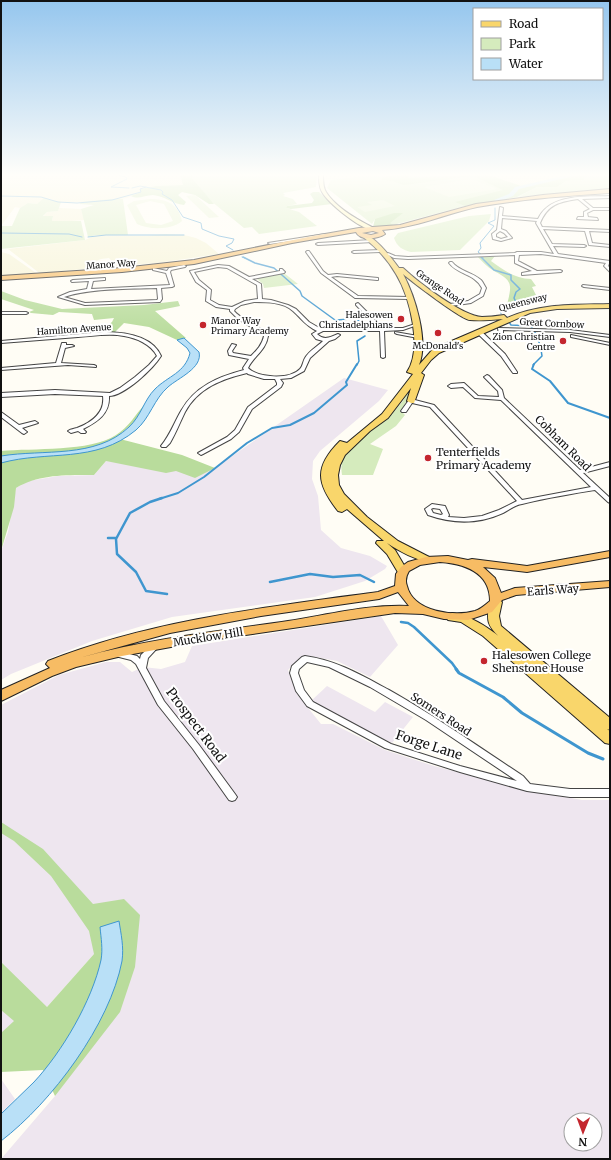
<svg xmlns="http://www.w3.org/2000/svg" width="611" height="1160" font-family="Merriweather,serif">
  <style>
    .industrial { fill: #eee6ef; fill-rule: evenodd }
    .farmland { fill: #f6f3d4 }
    .green { fill: #d5ebbd }
    .forest { fill: #b9dc9c }
    .pitch { fill: #e6f2cf; fill-rule: evenodd }
    .water { fill: #b9e0f7; stroke: #3f96cf }
    .lines { fill: none; stroke-linecap: round; stroke-linejoin: round }
    .stream-far4 { stroke: #3f96cf; stroke-width: 1 }
    .stream-far3 { stroke: #3f96cf; stroke-width: 1.5 }
    .stream-far2 { stroke: #3f96cf; stroke-width: 2 }
    .stream-far1 { stroke: #3f96cf; stroke-width: 2.5 }
    .stream { stroke: #3f96cf; stroke-width: 3 }
    .river { fill: #b9e0f7; fill-rule: evenodd }
    .minor-casing { stroke: #444; stroke-width: 2 }
    .secondary-casing { stroke: #333; stroke-width: 2 }
    .primary-casing { stroke: #222; stroke-width: 2 }
    .trunk-casing { stroke: #222; stroke-width: 2 }
    .minor { fill: #fff; fill-rule: evenodd }
    .secondary { fill: #fff6b0; fill-rule: evenodd }
    .primary { fill: #f9d66b; fill-rule: evenodd }
    .trunk { fill: #f7bc64; fill-rule: evenodd }
    .poi-dot { fill: #c4262e; stroke: #fff; stroke-width: 1.5 }
    .labels { text-anchor: middle; dominant-baseline: central; stroke-width: 4; stroke-linejoin: round; paint-order: stroke }
    .far-street-label { font-size: 9px; fill: #111; stroke: #fff }
    .far-poi-label { font-size: 9px; fill: #111; stroke: #fff; text-anchor: end }
    .street-label { font-size: 11px; fill: #111; stroke: #fff }
    .poi-label { font-size: 11px; fill: #111; stroke: #fff; text-anchor: start }
    .near-street-label { font-size: 13px; fill: #111; stroke: #fff }
  </style>
  <rect width="100%" height="100%" fill="#fffdf5"/>
  <!-- industrial -->
  <path class="industrial" d="M 344,378 L 388,390 L 379,401 L 320,451 L 313,461 L 312,479 L 318,496 L 321,530 L 341,548 L 370,556 L 387,566 L 385,569 L 365,581 L 315,597 L 172,617 L 92,641 L 11,674 L 1,680 L 1,551 L 8,532 L 16,488 L 28,481 L 58,476 L 94,475 L 106,461 L 215,468 Z
    M 381,616 L 398,645 L 370,677 L 337,661 L 310,656 L 300,658 L 288,670 L 297,694 L 321,724 L 333,724 L 385,750 L 434,766 L 522,789 L 582,800 L 610,800 L 610,1159 L 1,1159 L 55,1096 L 94,954 L 1,1059 L 1,705 L 59,675 L 106,662 L 120,662 L 132,672 L 143,667 L 161,669 L 185,662 L 192,646 ZM 571,1120 L 595,1120 L 595,1144 L 571,1144 Z
    M 327,686 L 375,712 L 385,702 L 413,717 L 392,743 L 337,717 L 311,701 Z
    M 1,1079 L 15,1099 L 1,1114 Z"/>
  <!-- farmland -->
  <path class="farmland" d="M 1,174 L 180,174 L 183,185 L 146,187 L 139,193 L 127,198 L 95,202 L 57,202 L 51,199 L 37,204 L 28,203 L 20,208 L 15,207 L 1,226 Z
    M 326,174 L 381,174 L 328,180 L 324,179 Z
    M 486,174 L 579,174 L 522,187 Z
    M 59,208 L 81,209 L 84,220 L 58,222 L 52,221 L 53,217 L 43,217 L 47,212 L 58,211 Z
    M 165,234 L 184,235 L 196,238 L 206,243 L 219,254 L 157,263 L 116,266 L 109,258 L 101,259 L 93,262 L 95,268 L 41,273 L 38,272 L 8,249 L 85,240 L 96,235 L 147,236 Z
    M 1,252 L 9,254 L 36,273 L 1,276 Z"/>
  <!-- green -->
  <path class="green" d="M 193,174 L 317,174 L 316,187 L 283,193 L 285,195 L 283,196 L 293,199 L 297,204 L 287,206 L 286,208 L 299,212 L 317,226 L 259,234 L 252,227 L 244,228 L 211,201 L 192,178 Z
    M 381,174 L 486,174 L 518,197 L 537,187 L 557,187 L 566,181 L 584,180 L 583,177 L 594,174 L 610,174 L 610,189 L 517,197 L 465,206 L 393,225 L 386,225 L 375,219 L 372,224 L 327,188 L 331,180 Z
    M 44,198 L 61,202 L 58,211 L 47,212 L 43,216 L 53,216 L 52,221 L 81,221 L 85,240 L 1,249 L 1,226 L 12,226 L 20,208 L 28,203 L 37,204 Z
    M 110,199 L 123,199 L 128,235 L 96,235 L 88,237 L 81,209 L 94,205 L 80,204 L 81,202 Z
    M 491,214 L 489,221 L 460,250 L 411,252 C 403,250 397,247 394,238 L 398,233 L 469,216 Z
    M 284,273 L 298,284 L 264,288 L 263,284 L 256,278 Z
    M 408,392 L 409,397 L 401,411 L 405,415 L 396,426 L 370,444 L 383,449 L 373,475 L 342,475 C 341,469 341,463 343,457 C 345,449 354,444 360,439 C 376,425 399,412 408,392 Z"/>
  <!-- forest -->
  <path class="forest" d="M 180,174 L 193,174 L 192,178 L 214,204 L 209,204 L 195,195 L 182,192 L 178,195 L 186,202 L 184,205 C 173,204 164,196 153,195 C 145,195 138,200 131,196 L 141,192 L 140,189 L 156,186 L 183,185 Z
    M 396,174 L 412,174 L 408,175 L 408,178 L 486,174 L 521,186 L 551,181 L 566,175 L 594,174 L 584,177 L 584,180 L 566,181 L 557,187 L 537,187 L 517,197 L 465,206 L 455,202 L 503,190 L 473,176 L 404,185 L 392,181 L 382,180 L 382,178 Z
    M 313,192 L 319,192 L 332,204 L 291,209 L 286,208 L 287,206 L 312,203 L 314,200 L 310,194 Z
    M 394,213 L 403,213 L 390,223 L 393,225 L 373,227 L 375,219 Z
    M 477,256 L 495,256 L 491,261 C 504,270 515,279 531,279 L 536,286 L 532,287 L 538,299 L 507,305 C 512,284 513,281 494,271 C 487,267 482,261 477,256 Z
    M 1,291 L 25,300 L 62,309 L 144,305 L 178,301 L 180,306 L 155,311 L 186,338 L 177,340 L 149,327 L 124,323 L 115,332 L 99,332 L 112,322 L 114,318 L 94,320 L 92,314 L 59,312 L 53,315 L 31,313 L 29,312 L 34,310 L 1,299 Z
    M 145,404 L 135,421 L 116,438 L 182,455 L 215,468 L 195,478 L 176,471 L 166,473 L 106,461 L 94,475 C 67,475 39,474 16,488 L 14,507 L 1,551 L 1,451 C 33,448 90,452 116,435 C 129,427 135,415 145,404 Z
    M 1,822 L 43,849 L 93,904 L 124,899 L 140,915 L 135,967 L 120,1012 L 55,1096 L 43,1070 L 1,1072 L 1,1033 L 14,1021 L 1,1010 L 1,962 L 47,1007 L 94,954 L 89,931 L 51,876 L 14,841 L 1,833 Z"/>
  <!-- pitch -->
  <path class="pitch" d="M 471,179 L 497,189 L 449,197 L 424,187 Z
    M 195,195 L 219,217 L 209,218 L 186,196 Z
    M 150,199 C 166,199 178,203 182,221 C 172,230 149,230 137,224 L 127,205 L 134,201 ZM 150,201 L 164,204 L 173,221 L 161,225 L 146,223 L 136,205 Z
    M 383,200 L 395,206 L 365,212 L 357,207 L 372,205 L 367,202 Z"/>
  <!-- water -->
  <path class="water" d="M 184,338 L 199,352 C 203,368 178,378 168,387 C 154,399 150,418 136,430 C 95,464 48,450 1,463 L 1,456 C 44,449 95,459 129,427 C 141,416 144,400 155,389 C 168,376 185,373 190,353 L 187,348 L 177,340 Z
    M 119,921 C 121,934 124,947 122,961 C 110,1024 52,1102 1,1141 L 1,1114 C 12,1103 23,1093 34,1082 C 62,1052 92,1001 101,960 C 103,949 101,938 100,927 Z"/>
  <g class="lines">
    <!-- stream-far4 -->
    <path class="stream-far4" d="M 115,174 L 126,177 L 127,179 L 111,187 L 129,188
      M 132,188 L 140,186 L 161,190 L 163,192 L 162,194 L 172,200 L 183,217 L 201,223 L 202,229 L 219,236 L 234,239 L 232,243 L 226,246 L 233,250
      M 1,196 L 41,197 L 58,202 L 77,203 L 112,200 L 141,192 L 140,189 L 146,187
      M 1,233 L 69,234 L 82,237
      M 88,237 L 106,235 L 184,235
      M 242,257 L 245,258
      M 483,258 L 482,255 L 478,252 L 481,248 L 480,243 L 494,226 L 488,223 L 495,220 L 495,208"/>
    <!-- stream-far3 -->
    <path class="stream-far3" d="M 243,257 L 255,263 L 274,268 L 300,291 L 302,296 L 335,320 L 352,319 L 364,322 L 363,327
      M 481,257 L 494,270 L 511,275 L 511,280 L 520,289 L 516,292 L 514,298 L 516,302 L 501,311 L 501,313
      M 509,322 L 511,325 L 531,326 C 537,335 541,345 542,356 L 533,365
      M 357,365 L 359,361 L 357,341 L 365,336"/>
    <!-- stream-far2 -->
    <path class="stream-far2" d="M 534,364 L 532,369 L 550,381 L 568,403 L 610,418
      M 159,499 L 178,493 L 204,477 L 247,443 L 272,428 L 290,425 L 314,413 L 347,385 L 346,382 L 357,364"/>
    <!-- stream-far1 -->
    <path class="stream-far1" d="M 162,498 L 150,502 L 130,513 L 116,539 L 117,554 L 136,572 L 146,591 L 167,594
      M 108,538 L 116,538
      M 270,582 L 310,574 L 333,577 L 360,575 L 374,582
      M 401,622 L 408,623 L 414,627 L 452,663 L 457,670"/>
    <!-- stream -->
    <path class="stream" d="M 456,669 L 459,673 L 503,697 L 522,713 L 588,753 L 603,759"/>
    <!-- river -->
    <path class="river" d="M 571,174 L 582,174 L 519,189 L 513,196 L 497,202 L 494,200 L 509,194 L 515,187 Z"/>
    <!-- minor casing -->
    <g class="minor-casing">
      <path id="minor" d="M 610,196 L 610,198 L 582,199 L 593,208 L 610,208 L 610,210 L 593,210 L 587,213 L 588,217 L 597,218 L 598,220 L 577,219 L 578,217 L 584,217 L 584,212 L 590,209 L 578,199 C 559,202 548,204 540,223 L 542,227 L 610,230 L 610,232 L 589,231 L 592,243 L 610,245 L 610,247 L 589,245 L 585,231 L 543,229 L 552,244 L 584,245 L 586,246 L 584,247 L 553,246 L 558,254 L 610,261 L 608,266 L 610,268 L 610,272 L 604,266 L 606,263 L 541,254 L 519,255 L 518,261 L 537,271 L 560,270 L 562,271 L 561,272 L 522,275 L 522,273 L 532,271 L 515,263 L 515,255 L 408,259 L 394,258 L 386,254 L 388,253 L 395,256 L 408,257 L 515,253 L 517,252 L 541,252 L 554,254 L 536,223 L 537,221 L 502,218 L 501,229 L 506,231 L 512,238 L 501,241 L 493,239 L 492,234 L 497,230 L 500,207 L 503,208 L 502,216 L 538,219 C 550,193 586,197 610,196 ZM 500,231 L 504,233 L 508,237 L 501,239 L 496,237 L 496,234 Z
        M 325,234 L 327,235 L 326,236 L 270,244 L 268,243 Z
        M 372,240 L 373,240 L 373,242 L 318,245 L 316,244 L 318,243 Z
        M 381,250 L 381,252 L 380,252 L 354,253 L 352,252 L 354,251 Z
        M 307,251 L 309,251 L 323,271 L 328,275 L 337,274 L 378,278 L 378,280 L 377,280 L 337,276 L 331,277 L 358,296 L 409,297 L 411,298 L 409,299 L 355,298 L 321,273 L 306,252 Z
        M 450,262 L 452,262 C 459,271 472,272 481,280 C 483,282 484,285 486,288 L 483,296 L 471,303 L 450,306 L 450,304 L 468,301 L 480,294 L 482,288 C 474,273 458,275 449,263 Z
        M 184,265 L 186,266 L 185,267 L 171,270 L 170,272 L 174,286 L 172,287 L 161,288 L 162,299 L 160,302 L 85,305 L 58,297 L 70,292 L 87,289 L 89,281 L 72,282 L 71,281 L 73,280 L 105,278 L 105,280 L 104,280 L 93,281 L 91,289 L 170,285 L 166,273 L 153,270 L 153,268 L 167,271 L 169,268 ZM 157,288 L 158,299 L 157,300 L 85,303 L 64,297 C 90,288 129,289 157,288 Z
        M 218,265 L 229,266 L 249,277 L 280,271 L 280,269 L 282,269 L 285,272 L 284,273 L 252,279 L 261,284 L 262,299 L 271,300 L 288,305 L 296,309 L 309,322 L 321,329 L 378,328 L 356,305 L 356,304 L 358,303 L 383,328 L 403,328 L 415,324 L 417,325 L 403,330 L 384,331 L 385,357 L 383,358 L 381,357 L 380,331 L 323,331 L 317,334 C 324,341 331,337 338,334 L 340,335 L 335,339 L 329,341 L 310,358 L 304,371 L 291,378 L 280,379 L 283,383 L 281,387 L 252,409 L 239,432 L 231,439 L 203,454 L 201,455 L 198,453 L 227,437 L 235,430 L 248,407 L 277,385 L 277,383 L 275,379 L 264,379 L 248,374 L 247,373 C 222,379 198,388 185,412 C 180,422 176,433 170,443 L 166,447 L 162,447 L 161,446 C 170,435 174,423 181,411 C 195,386 218,377 244,370 L 243,368 L 249,359 L 229,355 L 228,351 L 232,344 L 236,345 L 232,351 L 233,353 L 251,356 C 257,350 262,345 264,336 L 261,333 L 238,319 L 230,311 L 230,309 L 216,307 L 206,301 L 207,290 L 196,282 L 190,271 ZM 218,267 L 227,268 L 257,285 L 258,299 L 245,301 L 232,307 L 219,305 L 210,300 L 211,290 L 199,280 L 194,272 ZM 254,302 C 267,302 283,302 293,311 C 303,320 305,325 317,331 L 312,334 L 316,339 L 323,341 C 318,346 309,351 305,358 C 303,361 303,366 300,369 C 290,380 258,378 248,368 C 254,356 266,350 268,336 C 259,324 244,322 234,311 L 235,309 L 241,305 Z
        M 583,285 L 610,288 L 610,290 L 584,287 L 582,286 Z
        M 1,312 L 26,312 L 28,313 L 26,314 L 1,314 Z
        M 498,328 L 570,330 L 610,335 L 610,337 L 570,332 L 503,330 L 503,335 L 501,336 L 499,335 Z
        M 477,331 L 481,331 L 505,354 L 517,372 L 517,373 L 513,373 L 501,356 L 477,333 Z
        M 103,332 C 123,332 152,335 161,356 C 153,369 124,396 109,396 C 110,414 97,422 83,429 L 86,432 L 85,433 L 81,433 L 78,431 L 71,433 L 68,431 C 71,429 74,429 77,428 C 92,422 105,413 103,396 L 55,394 L 1,397 L 1,393 L 55,390 L 110,393 L 120,388 L 135,377 L 149,365 L 157,356 C 151,344 136,338 124,336 C 109,333 93,336 78,337 C 52,339 27,341 1,343 L 1,341 Z
        M 395,332 L 418,336 L 420,337 L 418,338 L 397,334 L 395,333 Z
        M 571,335 L 610,343 L 610,345 L 571,337 Z
        M 62,343 L 66,343 L 66,345 L 72,345 L 74,346 L 65,348 L 61,363 L 94,365 L 96,366 L 96,367 L 68,365 L 1,370 L 1,368 L 56,363 Z
        M 487,375 L 489,376 L 502,390 L 504,398 L 580,470 L 610,462 L 610,466 L 583,473 L 610,498 L 610,503 L 608,502 L 595,490 C 571,494 546,498 522,504 C 515,505 509,510 503,513 C 479,524 453,524 428,515 L 425,509 L 432,504 L 445,506 L 449,515 L 448,517 L 464,518 L 482,516 L 499,510 L 517,501 L 430,407 L 412,403 L 406,412 L 402,412 L 401,411 L 409,400 L 411,399 L 434,405 L 522,500 L 591,487 L 501,400 L 475,398 L 463,387 L 451,388 L 448,386 L 451,384 L 464,383 L 478,396 L 499,397 L 498,391 L 484,377 ZM 433,508 L 440,509 L 443,514 L 441,515 L 433,513 L 431,509 Z
        M 1,412 L 19,425 L 35,421 L 38,423 L 22,428 L 27,432 L 24,434 L 22,433 L 1,417 Z
        M 156,642 L 159,643 L 160,645 L 148,658 L 146,668 L 164,701 L 199,745 L 235,794 L 237,797 L 235,800 L 232,801 L 229,800 L 193,749 L 158,705 L 136,664 L 131,660 L 115,656 L 114,654 L 115,652 L 118,651 L 137,656 L 140,659 L 141,655 L 153,643 Z
        M 305,656 C 336,660 363,676 389,690 C 435,716 479,747 523,776 L 530,784 L 570,789 L 610,789 L 610,797 L 570,797 L 527,791 L 460,772 L 385,748 L 307,706 L 296,691 L 290,673 L 292,666 L 302,657 ZM 307,662 L 329,667 L 370,687 L 426,720 L 517,781 L 460,766 L 391,744 L 313,702 L 304,690 L 298,673 L 299,669 Z"/>
    </g>
    <!-- secondary casing -->
    <g class="secondary-casing">
      <path id="secondary" d="M 319,174 L 323,174 C 323,180 323,187 326,192 C 336,208 358,220 374,228 L 374,230 C 362,231 328,203 322,192 C 319,187 319,180 319,174 Z"/>
    </g>
    <!-- primary casing -->
    <g class="primary-casing">
      <path id="primary" d="M 363,235 C 374,234 392,259 399,268 L 403,268 C 418,282 462,316 482,317 C 489,317 497,316 504,315 L 507,318 C 542,303 573,305 610,304 L 610,308 L 557,309 L 530,313 L 439,353 L 431,360 L 421,373 L 424,375 L 414,403 L 411,403 L 407,401 L 411,388 L 388,418 L 370,431 L 345,455 L 340,465 L 338,475 L 339,485 L 344,494 L 367,517 L 398,541 L 435,560 L 430,563 C 415,559 400,552 387,543 L 395,550 L 408,572 L 403,575 L 399,574 L 387,554 L 376,543 L 377,541 L 384,541 L 347,509 L 342,512 L 338,511 C 316,483 314,467 340,441 L 347,443 L 382,414 L 413,374 L 407,372 C 423,349 410,297 396,274 C 388,260 376,247 363,237 ZM 403,274 C 411,281 462,320 470,320 C 480,321 492,320 503,319 L 433,349 L 419,365 C 429,341 415,296 403,274 Z
        M 496,598 L 502,602 L 499,616 L 501,626 L 610,718 L 610,730 L 607,729 L 610,731 L 610,744 L 605,743 L 483,636 L 461,622 L 448,620 L 446,617 L 452,613 C 471,616 486,626 501,638 C 487,626 486,620 490,602 Z"/>
    </g>
    <!-- trunk casing -->
    <g class="trunk-casing">
      <path id="trunk" d="M 610,189 L 610,193 C 566,196 521,199 477,207 C 445,214 415,228 382,230 L 385,234 C 378,239 360,241 356,232 L 292,243 L 194,264 L 122,272 L 1,280 L 1,276 L 122,268 L 194,260 L 308,237 L 359,228 L 400,225 L 476,204 L 543,195 ZM 373,231 L 379,233 L 371,235 L 362,233 Z
        M 610,551 L 610,557 L 527,572 L 483,567 L 495,578 L 501,593 L 515,588 L 610,581 L 610,587 L 516,595 L 502,600 L 492,612 L 468,620 L 444,619 L 423,614 L 395,613 L 198,642 L 122,656 L 76,667 L 52,676 L 1,701 L 1,690 L 50,668 L 46,664 L 48,661 C 152,620 267,607 378,592 L 395,586 L 396,574 L 401,567 L 408,562 L 426,557 L 448,556 L 468,560 L 472,559 L 527,566 ZM 440,562 C 465,564 490,572 490,601 C 485,605 481,609 475,611 C 454,617 413,612 407,586 C 405,581 406,576 409,571 L 420,565 ZM 398,592 L 409,606 C 369,604 327,615 288,621 C 218,631 147,639 79,658 L 170,633 L 261,616 L 379,599 Z"/>
    </g>
    <!-- minor -->
    <use href="#minor" class="minor"/>
    <!-- secondary -->
    <use href="#secondary" class="secondary"/>
    <!-- primary -->
    <use href="#primary" class="primary"/>
    <!-- trunk -->
    <use href="#trunk" class="trunk"/>
  </g>
  <!-- sky -->
  <linearGradient id="sky" x2="0" y2="1"><stop stop-color="#95c6ee"/><stop offset="0.52" stop-color="#fffefa"/><stop offset="1" stop-color="#fffefa" stop-opacity="0"/></linearGradient>
  <rect width="611" height="336" fill="url(#sky)"/>
  <!-- markers -->
  <g class="poi-dot">
    <circle cx="401" cy="319" r="4"/>
    <circle cx="203" cy="325" r="4"/>
    <circle cx="438" cy="333" r="4"/>
    <circle cx="563" cy="341" r="4"/>
    <circle cx="428" cy="458" r="4"/>
    <circle cx="484" cy="661" r="4"/>
  </g>
  <g class="labels">
    <!-- far-street labels -->
    <g class="far-street-label">
      <text transform="translate(111 264) rotate(-4)">Manor Way</text>
      <text transform="translate(440 287) rotate(34)">Grange Road</text>
      <text transform="translate(523 302) rotate(-14)">Queensway</text>
      <text transform="translate(552 323) rotate(3)">Great Cornbow</text>
      <text transform="translate(74 329) rotate(-4)">Hamilton Avenue</text>
    </g>
    <!-- far-poi labels -->
    <g class="far-poi-label">
      <text x="393" y="314">Halesowen<tspan x="393" dy="10">Christadelphians</tspan></text>
      <text x="211" y="320" text-anchor="start">Manor Way<tspan x="211" dy="10">Primary Academy</tspan></text>
      <text x="555" y="336">Zion Christian<tspan x="555" dy="10">Centre</tspan></text>
      <text x="438" y="345" text-anchor="middle">McDonald's</text>
    </g>
    <!-- street labels -->
    <g class="street-label">
      <text transform="translate(563 443) rotate(45)">Cobham Road</text>
      <text transform="translate(553 590) rotate(-4)">Earls Way</text>
      <text transform="translate(208 637) rotate(-9)">Mucklow Hill</text>
      <text transform="translate(441 714) rotate(33)">Somers Road</text>
    </g>
    <!-- poi labels -->
    <g class="poi-label">
      <text x="436" y="452">Tenterfields<tspan x="436" dy="13">Primary Academy</tspan></text>
      <text x="492" y="655">Halesowen College<tspan x="492" dy="13">Shenstone House</tspan></text>
    </g>
    <!-- near-street labels -->
    <g class="near-street-label">
      <text transform="translate(196 725) rotate(53)">Prospect Road</text>
      <text transform="translate(429 745) rotate(18)">Forge Lane</text>
    </g>
  </g>
  <!-- border -->
  <rect width="611" height="1160" fill="none" stroke="#111111" stroke-width="4"/>
  <!-- legend -->
  <rect x="473" y="8" width="130" height="72" fill="#ffffff" stroke="#a0a0a0"/>
  <rect x="481" y="21" width="20" height="6" fill="#f9d66b" stroke="#a0a0a0"/>
  <text x="509" y="28" font-size="12" fill="#111111">Road</text>
  <rect x="481" y="38" width="20" height="12" fill="#d5ebbd" stroke="#a0a0a0"/>
  <text x="509" y="48" font-size="12" fill="#111111">Park</text>
  <rect x="481" y="58" width="20" height="12" fill="#b9e0f7" stroke="#a0a0a0"/>
  <text x="509" y="68" font-size="12" fill="#111111">Water</text>
  <!-- north arrow -->
  <g transform="translate(583 1132) rotate(181)"><circle r="19" fill="#ffffff" stroke="#a0a0a0"/>
  <path d="M0-3L7 15L0 10L-7 15Z" fill="#c4262e"/>
  <text y="-6" font-size="11" font-weight="bold" text-anchor="middle" fill="#111111">N</text>
  </g>
</svg>
